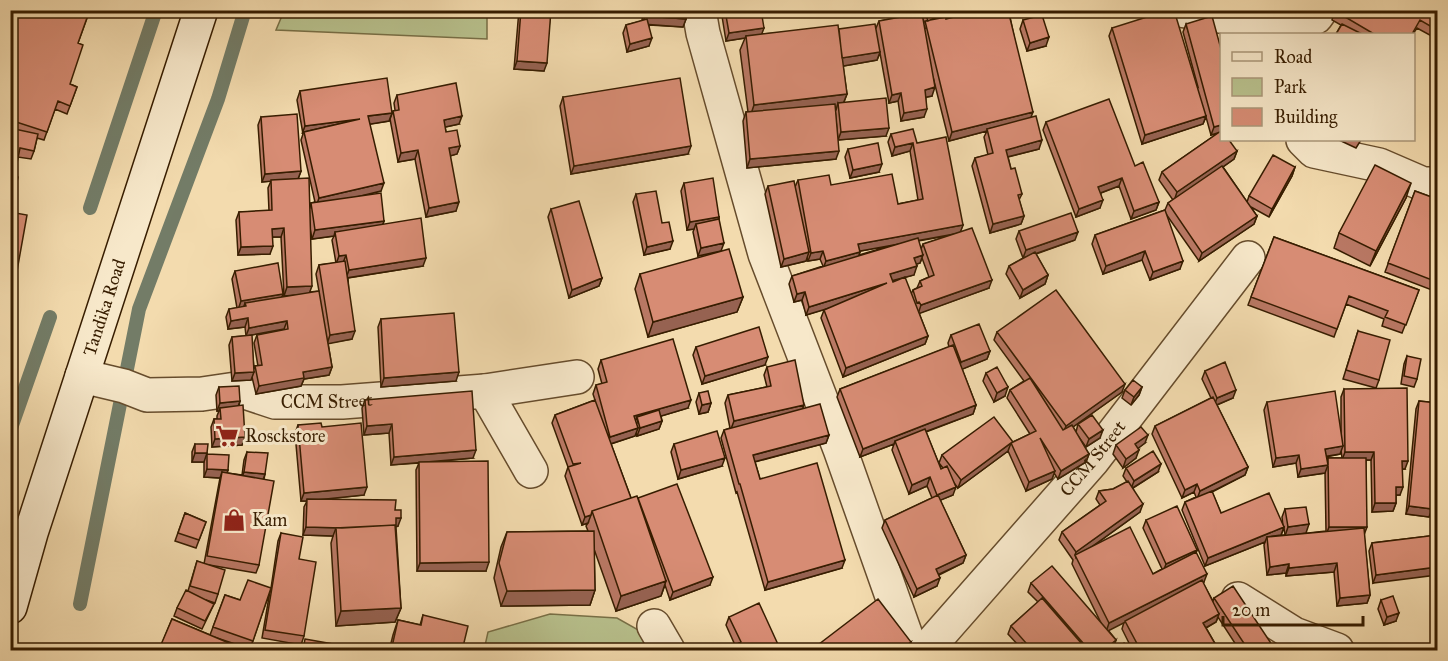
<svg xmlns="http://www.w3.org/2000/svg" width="1448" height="661" font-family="'IM FELL Great Primer',serif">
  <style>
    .green { fill: #b8c18d; stroke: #786f46; stroke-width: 1.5 }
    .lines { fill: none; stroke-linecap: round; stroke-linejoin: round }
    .stream { stroke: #737c67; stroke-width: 14 }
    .street-casing { stroke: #664c2c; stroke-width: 36 }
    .secondary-casing { stroke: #371d00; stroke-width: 36 }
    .street { stroke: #f7e8ca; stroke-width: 33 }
    .secondary { stroke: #f7e8ca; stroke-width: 33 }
    .wall { fill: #b97864; stroke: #371d00; stroke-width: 1.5; fill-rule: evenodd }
    .shaded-wall { fill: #966251; stroke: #371d00; stroke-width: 1.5 }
    .building { fill: #d78c74; stroke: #371d00; stroke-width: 1.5 }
    .labels { text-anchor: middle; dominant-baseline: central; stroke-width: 6; stroke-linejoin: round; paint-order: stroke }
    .street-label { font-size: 18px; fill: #371d00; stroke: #f7e8ca }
    .poi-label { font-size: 18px; fill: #371d00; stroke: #f7e8ca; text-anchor: start }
  </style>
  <rect width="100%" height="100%" fill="#f3dbae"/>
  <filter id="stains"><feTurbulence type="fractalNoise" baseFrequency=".00333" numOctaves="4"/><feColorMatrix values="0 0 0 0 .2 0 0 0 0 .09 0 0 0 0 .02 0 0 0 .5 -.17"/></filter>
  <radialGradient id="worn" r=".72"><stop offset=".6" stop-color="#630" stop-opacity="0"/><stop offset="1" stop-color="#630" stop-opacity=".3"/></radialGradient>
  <!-- green -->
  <path class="green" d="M 487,11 L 487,39 L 276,30 L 284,11 Z
    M 550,614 L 617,618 L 649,636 L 657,650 L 484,650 L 488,632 Z"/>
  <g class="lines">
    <!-- stream -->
    <path class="stream" d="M 90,208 L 156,10
      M 10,431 L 50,317
      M 80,604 L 139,309 L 218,99 L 245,10"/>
    <!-- street casing -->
    <g class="street-casing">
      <g id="street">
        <path d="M 699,10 L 703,33 L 765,254 L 840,449 L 911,650"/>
        <path d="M 1179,10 L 1293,27 L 1296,34"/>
        <path d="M 1293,27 L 1316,17 L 1321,10"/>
        <path d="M 1303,140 L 1314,151 L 1379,165 L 1423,184 L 1438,184"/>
        <path id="s1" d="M 82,376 L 124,386 L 147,395 L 202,394 L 236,389 L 275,402 L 342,402 L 485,391 L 531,471"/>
        <path d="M 485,391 L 577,377"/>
        <path d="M 1238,599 L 1294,634 L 1337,650"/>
        <path d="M 654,626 L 668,650"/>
        <path id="s2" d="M 926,650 L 1093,460 L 1248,258"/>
      </g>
    </g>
    <!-- secondary casing -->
    <g class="secondary-casing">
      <g id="secondary">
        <path id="s3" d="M 10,607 L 31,533 L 201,10"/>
      </g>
    </g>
    <!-- street -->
    <use href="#street" class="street"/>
    <!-- secondary -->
    <use href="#secondary" class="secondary"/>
  </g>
  <!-- wall -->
  <path class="wall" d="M 10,10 L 90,10 L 78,43 L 70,84 L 77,87 L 67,114 L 55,109 L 44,140 L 37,138 L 34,151 L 31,159 L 18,157 L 14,171 L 10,170 Z
    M 519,10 L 551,10 L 544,71 L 514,69 Z
    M 643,10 L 686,10 L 686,19 L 683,27 L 649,25 L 649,46 L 627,52 L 623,33 L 626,25 L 642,21 Z
    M 721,10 L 761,10 L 762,34 L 839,29 L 876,28 L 879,21 L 919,14 L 917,10 L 963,10 L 955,14 L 954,17 L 981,10 L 1025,10 L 1010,17 L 1031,118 L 1039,149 L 1008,157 L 1011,169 L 1022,194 L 1019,200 L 1024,216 L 1021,224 L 990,233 L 972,166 L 975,158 L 988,155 L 984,137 L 987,131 L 949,141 L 933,77 L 932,96 L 926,97 L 924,117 L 901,121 L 898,101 L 889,103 L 880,53 L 877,60 L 843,66 L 847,94 L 844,102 L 886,136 L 838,140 L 835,110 L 836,159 L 747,168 L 743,121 L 746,112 L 748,112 L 740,50 L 745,38 L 726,41 Z
    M 1335,10 L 1437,10 L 1437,39 L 1417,28 L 1413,34 L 1336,34 L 1341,25 L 1332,20 Z
    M 1023,20 L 1046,46 L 1027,51 L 1020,29 Z
    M 1186,24 L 1221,140 L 1237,151 L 1234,159 L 1223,167 L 1247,202 L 1249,196 L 1295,167 L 1292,176 L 1269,217 L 1251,207 L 1257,216 L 1254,224 L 1199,261 L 1166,214 L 1180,269 L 1150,280 L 1142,260 L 1103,274 L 1092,244 L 1095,235 L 1165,210 L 1168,203 L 1173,200 L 1159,180 L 1162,172 L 1218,133 L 1211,135 L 1206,117 L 1203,124 L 1142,144 L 1109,36 L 1112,28 L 1198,87 L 1183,32 Z
    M 300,91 L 392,113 L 389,121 L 369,124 L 381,191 L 360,196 L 384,221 L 383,224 L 423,266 L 348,278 L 352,339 L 328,343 L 332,367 L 329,375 L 304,379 L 301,386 L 256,394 L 252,377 L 251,380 L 232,381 L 229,345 L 232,337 L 246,336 L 245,327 L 228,329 L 226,317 L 229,309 L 237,308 L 232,279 L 235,271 L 282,297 L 292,295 L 284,296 L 281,237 L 272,237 L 270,254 L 238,255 L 236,220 L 239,212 L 269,211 L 268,188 L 271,181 L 262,182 L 258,125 L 261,117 L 301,171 L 298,179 L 310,207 L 311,203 L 315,202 L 301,140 L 303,134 L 297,100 ZM 310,228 L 312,239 L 334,236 L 332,240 L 336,263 L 319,265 L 316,274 L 319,291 L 310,292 ZM 284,329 L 257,335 L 254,343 L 258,366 L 255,366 L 254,369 L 251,335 Z
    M 397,95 L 459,124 L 445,127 L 446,132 L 460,146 L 457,154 L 450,156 L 456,211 L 426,217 L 415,159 L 398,162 L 390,119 L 393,111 L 395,110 L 394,103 Z
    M 1437,95 L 1437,119 L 1431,117 Z
    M 563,97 L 688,154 L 571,174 L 560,106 Z
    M 1046,122 L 1135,166 L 1159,202 L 1156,210 L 1131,219 L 1119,186 L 1101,193 L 1100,208 L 1076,217 L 1043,130 Z
    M 891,134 L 917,143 L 963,225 L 960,232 L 989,288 L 919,313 L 928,336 L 925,344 L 843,377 L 821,318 L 824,310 L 828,308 L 806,315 L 802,300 L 794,302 L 789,284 L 792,276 L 823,266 L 820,259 L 808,261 L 807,258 L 806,261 L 781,267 L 765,194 L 768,186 L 795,187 L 798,180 L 831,185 L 898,204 L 918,200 L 910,151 L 892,156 L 888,142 ZM 952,235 L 923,244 L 921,249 L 918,241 ZM 893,245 L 859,255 L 860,251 ZM 922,258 L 929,277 L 920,281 L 917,288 L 913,290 L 911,294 L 893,282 L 892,281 L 914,275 L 916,264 L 920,263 Z
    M 1339,140 L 1361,140 L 1356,148 Z
    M 848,149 L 879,172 L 850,178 L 845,157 Z
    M 684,183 L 719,217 L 721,251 L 698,256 L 693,232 L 694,229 L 687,230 L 681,191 Z
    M 1415,191 L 1437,199 L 1437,292 L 1385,272 Z
    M 636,194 L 662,223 L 670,249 L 644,255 L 633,202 Z
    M 1406,198 L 1370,266 L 1334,248 L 1339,233 Z
    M 551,209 L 602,278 L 599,286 L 569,298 L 548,217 Z
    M 10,212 L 17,271 L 14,279 L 10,278 Z
    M 1019,231 L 1075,240 L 1036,254 L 1048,275 L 1045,284 L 1020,298 L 1006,274 L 1009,266 L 1023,258 L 1016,239 Z
    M 1274,237 L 1419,290 L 1402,333 L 1382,326 L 1384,319 L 1346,304 L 1334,337 L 1248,305 Z
    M 640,274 L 743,297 L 737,312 L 648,337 L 635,289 Z
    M 381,319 L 456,381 L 381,387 L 378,327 Z
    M 1358,331 L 1379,380 L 1376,388 L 1343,379 Z
    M 997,332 L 1122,392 L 1073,427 L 1076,432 L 1078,424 L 1100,438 L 1086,447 L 1078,436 L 1089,454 L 1086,462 L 1058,479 L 1054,473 L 1052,479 L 1026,491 L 1008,451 L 958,488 L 954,483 L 953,495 L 940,500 L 966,555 L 963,563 L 939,575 L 937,586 L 914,597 L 882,528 L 885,520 L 932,498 L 927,486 L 909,494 L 892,450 L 894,444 L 860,457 L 837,397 L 840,389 L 949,347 L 948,343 L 951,335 L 990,351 L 987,359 L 962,369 L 976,405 L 973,414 L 926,432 L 941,469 L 943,468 L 939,463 L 942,455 L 1013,442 L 1030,434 L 1007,398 L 1010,390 L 1024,381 L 994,340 Z
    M 696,347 L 765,365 L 702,384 L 693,355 Z
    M 1407,356 L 1417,379 L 1414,387 L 1401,384 L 1404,364 Z
    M 601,360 L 688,408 L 661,416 L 662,421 L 659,429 L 637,436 L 636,433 L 635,436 L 611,444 L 631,498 L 638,499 L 710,585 L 670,600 L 665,585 L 661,596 L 616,611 L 594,549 L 595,590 L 590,605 L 501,606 L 494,578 L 501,547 L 507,532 L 588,531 L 586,526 L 588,523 L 582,525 L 565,476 L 568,467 L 552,423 L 555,415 L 595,400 L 593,394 L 596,385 L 602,384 L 598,369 Z
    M 767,367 L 803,408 L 829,435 L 826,443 L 755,462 L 760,479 L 842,568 L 765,590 L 737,492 L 736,493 L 721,438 L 724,430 L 730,428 L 725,403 L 728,395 L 767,387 L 764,375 Z
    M 1205,371 L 1233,398 L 1217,405 L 1248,467 L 1245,475 L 1212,492 L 1221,513 L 1283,526 L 1282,517 L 1285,509 L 1306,533 L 1291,535 L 1326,531 L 1325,472 L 1325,473 L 1298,477 L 1296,463 L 1273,467 L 1264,410 L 1267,402 L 1341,436 L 1341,397 L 1344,389 L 1405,469 L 1402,469 L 1400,495 L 1396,495 L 1396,503 L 1393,511 L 1372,512 L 1371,460 L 1366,460 L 1364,535 L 1370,595 L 1367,603 L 1337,606 L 1334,572 L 1286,576 L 1286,573 L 1267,575 L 1264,545 L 1265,542 L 1205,566 L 1182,510 L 1185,502 L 1196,497 L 1194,492 L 1182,498 L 1152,434 L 1155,426 L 1211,398 L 1202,379 ZM 1341,450 L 1342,458 L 1328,458 L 1327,461 L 1326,457 L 1340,454 ZM 1284,528 L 1285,535 L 1281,535 Z
    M 986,373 L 1005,396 L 994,402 L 983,381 Z
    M 219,387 L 240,401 L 239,406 L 242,445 L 212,447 L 211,427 L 214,419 L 217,419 L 217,416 L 219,411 L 217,411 L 216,395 Z
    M 1142,387 L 1139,395 L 1131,405 L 1122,398 L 1125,390 Z
    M 699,393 L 711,403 L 708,412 L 699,414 L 696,402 Z
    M 365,400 L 473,458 L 433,462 L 486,571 L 417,571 L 416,470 L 419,463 L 391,465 L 389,433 L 364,435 L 362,408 Z
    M 1419,401 L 1437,403 L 1437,508 L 1432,508 L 1429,517 L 1406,514 L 1416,409 Z
    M 298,425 L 322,427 L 364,495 L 326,499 L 395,510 L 398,526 L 396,527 L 401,608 L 395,622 L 336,626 L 331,543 L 333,536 L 303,535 L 304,507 L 307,501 L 301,501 L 295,433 Z
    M 1145,443 L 1138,448 L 1136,458 L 1123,468 L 1113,454 L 1116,445 Z
    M 195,444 L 207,454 L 228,470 L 227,473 L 242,475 L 244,460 L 247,452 L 265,474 L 264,479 L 259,565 L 256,573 L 209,565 L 218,594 L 215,603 L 206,600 L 214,604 L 202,629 L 174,616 L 177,608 L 188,591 L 197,561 L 204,564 L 220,478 L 204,477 L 204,462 L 192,462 L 192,452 Z
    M 674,444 L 722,466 L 678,479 L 671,452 Z
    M 1126,468 L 1158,472 L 1133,488 L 1140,512 L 1092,547 L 1153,574 L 1162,569 L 1143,528 L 1146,520 L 1197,550 L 1196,553 L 1204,582 L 1203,583 L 1213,601 L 1214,598 L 1276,651 L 1240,651 L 1218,617 L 1216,622 L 1206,628 L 1217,647 L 1215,651 L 1133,651 L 1122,629 L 1124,622 L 1108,630 L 1116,640 L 1113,648 L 1110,651 L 1013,651 L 1019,646 L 1008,634 L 1011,626 L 1038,602 L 1028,592 L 1031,583 L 1101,623 L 1072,564 L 1073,560 L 1059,540 L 1062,532 L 1100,505 L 1096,499 L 1099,491 L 1113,489 L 1127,482 L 1123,476 Z
    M 185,513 L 206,522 L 196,548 L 175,541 Z
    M 281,533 L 299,559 L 304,636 L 301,645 L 262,638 L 270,591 L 250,649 L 214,637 L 234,651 L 159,651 L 172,619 L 210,635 L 225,595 L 240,600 L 271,588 L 278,541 Z
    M 1437,535 L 1373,583 L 1369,551 L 1372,543 Z
    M 1381,600 L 1396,621 L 1384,625 L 1378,609 Z
    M 423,615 L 462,651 L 389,651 L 393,635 L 398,620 L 420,625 Z
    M 729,617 L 781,651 L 735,645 L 726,625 Z"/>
  <!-- shaded-wall -->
  <path class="shaded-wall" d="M 952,10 L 963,10 L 955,14 L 954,17 L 926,28 L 928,21 Z
    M 1012,10 L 1025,10 L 1009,18 Z
    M 645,16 L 686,19 L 683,27 L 642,24 Z
    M 764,28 L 761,36 L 746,36 L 745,38 L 726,41 L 729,33 Z
    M 1049,37 L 1046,46 L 1027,51 L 1030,43 Z
    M 652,38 L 649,46 L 627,52 L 630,44 Z
    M 880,52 L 877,60 L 838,67 L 841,58 Z
    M 517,61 L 547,63 L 544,71 L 514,69 Z
    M 935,87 L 932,96 L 922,98 L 925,90 Z
    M 901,93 L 898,101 L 889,103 L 892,95 Z
    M 847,94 L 841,109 L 838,103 L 836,110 L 749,120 L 754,105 Z
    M 927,109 L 924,117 L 901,121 L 904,113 Z
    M 1033,112 L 1030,120 L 987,129 L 987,131 L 949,141 L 952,132 Z
    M 392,113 L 389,121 L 365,125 L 368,116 Z
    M 462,116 L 459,124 L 441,128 L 444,120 Z
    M 1206,116 L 1203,124 L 1142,144 L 1145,135 Z
    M 360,119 L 304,132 L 302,134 L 305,126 Z
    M 1221,125 L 1221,132 L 1211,135 L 1214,127 Z
    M 889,128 L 886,136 L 838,140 L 841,132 Z
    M 1042,140 L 1039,149 L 1003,158 L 1006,150 Z
    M 913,143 L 910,151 L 892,156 L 895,147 Z
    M 460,146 L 457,154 L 446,157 L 449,148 Z
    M 691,146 L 688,154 L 571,174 L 574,166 Z
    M 418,150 L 415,159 L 398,162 L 401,153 Z
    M 839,151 L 836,159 L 747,168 L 750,159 Z
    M 1237,151 L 1234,159 L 1174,201 L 1177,192 Z
    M 882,164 L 879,172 L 850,178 L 853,170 Z
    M 1295,167 L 1292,176 L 1269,217 L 1272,209 Z
    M 301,171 L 298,179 L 262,182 L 265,174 Z
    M 1122,178 L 1119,186 L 1095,195 L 1098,187 Z
    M 384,183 L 381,191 L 316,207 L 319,198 Z
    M 1411,183 L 1406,198 L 1370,266 L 1376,251 Z
    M 1103,200 L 1100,208 L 1076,217 L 1079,209 Z
    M 459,202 L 456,211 L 426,217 L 429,208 Z
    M 1159,202 L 1156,210 L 1131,219 L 1134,211 Z
    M 1024,216 L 1021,224 L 990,233 L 993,224 Z
    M 1257,216 L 1254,224 L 1199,261 L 1202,253 Z
    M 719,217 L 716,226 L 696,224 L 694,229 L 687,230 L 690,222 Z
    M 384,221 L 381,229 L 335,232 L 334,236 L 312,239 L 315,230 Z
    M 963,225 L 960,233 L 855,252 L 858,244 Z
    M 284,228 L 281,237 L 269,237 L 272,229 Z
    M 1078,232 L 1075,240 L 1023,258 L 1026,250 Z
    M 673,241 L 670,249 L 644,255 L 647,247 Z
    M 724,243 L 721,251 L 698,256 L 701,248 Z
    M 273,246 L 270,254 L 238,255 L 241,247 Z
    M 823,251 L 820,259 L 808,261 L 811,253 Z
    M 1145,251 L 1142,260 L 1103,274 L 1106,266 Z
    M 809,252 L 806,261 L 781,267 L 784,259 Z
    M 860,252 L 857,261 L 823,269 L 826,261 Z
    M 346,255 L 343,263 L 336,264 L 339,256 Z
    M 923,255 L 920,263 L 911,266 L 914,258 Z
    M 426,258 L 423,266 L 346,278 L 349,270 Z
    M 1183,261 L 1180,269 L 1150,280 L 1153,272 Z
    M 917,266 L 914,275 L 887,282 L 890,274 Z
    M 1048,275 L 1045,284 L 1020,298 L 1023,290 Z
    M 602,278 L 599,286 L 569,298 L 572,290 Z
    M 992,280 L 989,288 L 918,314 L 921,305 Z
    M 887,283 L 884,292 L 806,315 L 809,307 Z
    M 312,286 L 309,294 L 284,296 L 287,287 Z
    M 805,292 L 802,300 L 794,302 L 797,294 Z
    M 283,294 L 280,302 L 246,306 L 245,303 L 243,309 L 238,310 L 241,301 Z
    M 743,297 L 737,312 L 648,337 L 653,322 Z
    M 248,318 L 245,327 L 228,329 L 231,321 Z
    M 287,321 L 284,329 L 246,336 L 249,328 Z
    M 355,331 L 352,339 L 327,344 L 330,335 Z
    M 928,336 L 925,344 L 843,377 L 846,368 Z
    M 990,351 L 987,359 L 958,371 L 961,362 Z
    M 768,357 L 765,365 L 702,384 L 705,376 Z
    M 332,367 L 329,375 L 304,379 L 301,386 L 256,394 L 259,386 L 303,372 Z
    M 254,372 L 251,380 L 232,381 L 235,373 Z
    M 459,372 L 456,381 L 381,387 L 384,378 Z
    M 1125,384 L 1122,392 L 1063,434 L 1066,426 Z
    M 1008,387 L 1005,396 L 994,402 L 997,393 Z
    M 1142,387 L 1139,395 L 1131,405 L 1134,397 Z
    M 1236,390 L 1233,398 L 1214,406 L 1217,398 Z
    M 691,400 L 688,408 L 638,423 L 637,417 L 634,424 L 634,416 Z
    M 240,401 L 237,409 L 220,408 L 219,411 L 217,411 L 220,403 Z
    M 711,403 L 708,412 L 699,414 L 702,405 Z
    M 804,405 L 801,413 L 731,429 L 734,421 Z
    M 976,405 L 973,414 L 895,443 L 895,441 L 894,444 L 860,457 L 863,449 Z
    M 662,421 L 659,429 L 637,436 L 640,428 Z
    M 392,424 L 389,433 L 364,435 L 367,426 Z
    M 638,428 L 635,436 L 607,445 L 610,437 Z
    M 1103,430 L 1100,438 L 1086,447 L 1089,439 Z
    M 829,435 L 826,443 L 750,463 L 753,455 Z
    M 1148,435 L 1145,443 L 1132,453 L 1135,444 Z
    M 245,437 L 242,445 L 212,447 L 215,439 Z
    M 1011,443 L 1008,451 L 958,488 L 961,480 Z
    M 1343,446 L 1340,454 L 1322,457 L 1325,449 Z
    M 476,450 L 473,458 L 391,465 L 394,457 Z
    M 1139,450 L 1136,458 L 1123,468 L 1126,459 Z
    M 1345,452 L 1374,452 L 1371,460 L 1342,460 Z
    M 195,453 L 207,453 L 204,462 L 192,462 Z
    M 1089,454 L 1086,462 L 1058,479 L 1061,471 Z
    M 1299,455 L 1296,463 L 1273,467 L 1276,458 Z
    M 725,458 L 722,466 L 678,479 L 681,470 Z
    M 1402,461 L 1408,461 L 1405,469 L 1399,469 Z
    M 1161,464 L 1158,472 L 1131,489 L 1134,481 Z
    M 1328,465 L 1325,473 L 1298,477 L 1301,469 Z
    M 1248,467 L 1245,475 L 1197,499 L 1200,491 Z
    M 207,469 L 228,470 L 225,478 L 222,472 L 220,478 L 204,477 Z
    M 1055,471 L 1052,479 L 1026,491 L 1029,482 Z
    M 244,472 L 265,474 L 262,483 L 241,480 Z
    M 930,477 L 927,486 L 909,494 L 912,485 Z
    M 1197,484 L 1194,492 L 1182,498 L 1185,490 Z
    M 367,487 L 364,495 L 307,501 L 307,499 L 307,501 L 301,501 L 304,493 Z
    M 956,487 L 953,495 L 934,503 L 937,495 Z
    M 1396,487 L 1403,487 L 1400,495 L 1393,495 Z
    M 1433,499 L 1437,500 L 1437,508 L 1430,507 Z
    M 1375,503 L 1396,503 L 1393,511 L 1372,512 Z
    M 1143,504 L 1140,512 L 1076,558 L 1075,555 L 1076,552 Z
    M 1409,506 L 1432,509 L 1429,517 L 1406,514 Z
    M 591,515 L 588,523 L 582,525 L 585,517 Z
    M 396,518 L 401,518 L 398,526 L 393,527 Z
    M 1309,524 L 1306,533 L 1285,536 L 1288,527 Z
    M 306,527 L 396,529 L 336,528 L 333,536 L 303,535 Z
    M 1284,527 L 1281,535 L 1267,537 L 1265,542 L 1205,566 L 1208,558 Z
    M 1329,527 L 1367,527 L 1364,535 L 1326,535 Z
    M 1197,550 L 1194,559 L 1163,572 L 1166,564 Z
    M 966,555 L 963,563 L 933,577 L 936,569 Z
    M 845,560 L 842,568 L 765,590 L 768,582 Z
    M 489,562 L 486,571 L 417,571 L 420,563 Z
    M 1337,563 L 1334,572 L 1286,576 L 1289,568 Z
    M 1289,564 L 1286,573 L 1267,575 L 1270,567 Z
    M 1437,567 L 1437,575 L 1373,583 L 1376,575 Z
    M 1207,574 L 1204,582 L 1106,632 L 1109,623 Z
    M 713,577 L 710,585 L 670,600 L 673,592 Z
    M 940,578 L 937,586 L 914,597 L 917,589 Z
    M 666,581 L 661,596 L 616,611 L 621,596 Z
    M 595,590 L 590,605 L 501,606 L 507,591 Z
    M 1370,595 L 1367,603 L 1337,606 L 1340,598 Z
    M 401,608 L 395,622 L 336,626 L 341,611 Z
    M 1399,613 L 1396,621 L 1384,625 L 1387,617 Z
    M 1219,614 L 1216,622 L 1200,631 L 1203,623 Z
    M 1116,640 L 1113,648 L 1110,651 L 1103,651 Z
    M 911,642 L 907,651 L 899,651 Z"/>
  <!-- building -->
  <path class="building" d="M 10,10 L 76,10 L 88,15 L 78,43 L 83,45 L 70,84 L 77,87 L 70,106 L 58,101 L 47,132 L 10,120 Z
    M 521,10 L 551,10 L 547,63 L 517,61 Z
    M 645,10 L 686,10 L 686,19 L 645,16 Z
    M 725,10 L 761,10 L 764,28 L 729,33 Z
    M 924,10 L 952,10 L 928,21 Z
    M 981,10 L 1008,10 L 1033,112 L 952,132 L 925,21 L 946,17 L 946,19 Z
    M 1169,10 L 1174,10 L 1206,116 L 1145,135 L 1112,28 Z
    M 1335,10 L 1437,10 L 1437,30 L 1420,20 L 1412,34 L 1374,34 L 1335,11 Z
    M 922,13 L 935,87 L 925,90 L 927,109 L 904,113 L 901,93 L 892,95 L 879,21 Z
    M 1042,15 L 1049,37 L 1030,43 L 1023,20 Z
    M 1212,16 L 1221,49 L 1221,125 L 1214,127 L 1186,24 Z
    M 647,19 L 652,38 L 630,44 L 626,25 Z
    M 875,24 L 880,52 L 842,58 L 839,29 Z
    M 1342,24 L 1362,34 L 1336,34 Z
    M 838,25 L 847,94 L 754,105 L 746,36 Z
    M 387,78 L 392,113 L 368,116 L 384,183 L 319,198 L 304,132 L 360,119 L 305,126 L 300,91 Z
    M 680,78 L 691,146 L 574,166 L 563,97 Z
    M 456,83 L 462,116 L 444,120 L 446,132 L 457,130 L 460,146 L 449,148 L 459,202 L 429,208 L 418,150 L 401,153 L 393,111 L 399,110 L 397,95 Z
    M 1437,96 L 1437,110 L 1434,108 Z
    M 886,98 L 889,128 L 841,132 L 838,103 Z
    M 1109,99 L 1135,166 L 1143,162 L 1159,202 L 1134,211 L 1122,178 L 1098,187 L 1103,200 L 1079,209 L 1046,122 Z
    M 835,104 L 839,151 L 750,159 L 746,112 Z
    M 297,114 L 301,171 L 265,174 L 261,117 Z
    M 1036,116 L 1042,140 L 1006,150 L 1011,169 L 1015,168 L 1022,194 L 1018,195 L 1024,216 L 993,224 L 975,158 L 993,153 L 987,129 Z
    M 10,128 L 38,134 L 34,151 L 20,148 L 17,163 L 10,162 Z
    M 913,129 L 917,143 L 946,137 L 963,225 L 858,244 L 860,252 L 826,261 L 823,251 L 811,253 L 798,180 L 829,175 L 831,185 L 892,174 L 898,204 L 923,199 L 913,143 L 895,147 L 891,134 Z
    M 1221,131 L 1221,140 L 1229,140 L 1237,151 L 1177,192 L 1162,172 Z
    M 878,143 L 882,164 L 853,170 L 848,149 Z
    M 1273,155 L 1295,167 L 1272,209 L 1249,196 Z
    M 1375,165 L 1411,183 L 1376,251 L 1339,233 Z
    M 1222,166 L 1257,216 L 1202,253 L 1168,203 Z
    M 10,175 L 18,177 L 12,207 L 10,207 Z
    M 309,178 L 312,286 L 287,287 L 284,228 L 272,229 L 273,246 L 241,247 L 239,212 L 272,210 L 271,180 Z
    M 713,178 L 719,217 L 690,222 L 684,183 Z
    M 794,181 L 809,252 L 784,259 L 768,186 Z
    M 656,191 L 662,223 L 669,222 L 673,241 L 647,247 L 636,194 Z
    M 1415,191 L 1437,199 L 1437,282 L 1388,263 Z
    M 381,193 L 384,221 L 315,230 L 311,203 Z
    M 579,201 L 602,278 L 572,290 L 551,209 Z
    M 1165,210 L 1183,261 L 1153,272 L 1145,251 L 1106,266 L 1095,235 Z
    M 10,212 L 27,215 L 17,271 L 10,270 Z
    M 1071,213 L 1078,232 L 1026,250 L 1019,231 Z
    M 421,218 L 426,258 L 349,270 L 346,255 L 339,256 L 335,232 Z
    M 719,219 L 724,243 L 701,248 L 696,224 Z
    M 972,228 L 992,280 L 921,305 L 919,302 L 917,303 L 913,290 L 922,286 L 920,281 L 934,275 L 923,244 Z
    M 1274,237 L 1419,290 L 1406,325 L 1385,317 L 1388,311 L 1349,296 L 1337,329 L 1251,297 Z
    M 918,238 L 923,255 L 914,258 L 917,266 L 890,274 L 893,282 L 905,277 L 928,336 L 846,368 L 824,310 L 887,283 L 809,307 L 805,292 L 797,294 L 792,276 Z
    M 729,249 L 743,297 L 653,322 L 640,274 Z
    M 1035,252 L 1048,275 L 1023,290 L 1009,266 Z
    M 345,261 L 355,331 L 330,335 L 319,265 Z
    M 278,263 L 283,294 L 241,301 L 235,271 Z
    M 1056,290 L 1125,384 L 1066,426 L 997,332 Z
    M 319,291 L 332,367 L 303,372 L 304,378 L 259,386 L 255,366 L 262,365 L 257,335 L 288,329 L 287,321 L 249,328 L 248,318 L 231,321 L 229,309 L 246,306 L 245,303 Z
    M 454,313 L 459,372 L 384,378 L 381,319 Z
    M 979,324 L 990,351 L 961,362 L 951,335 Z
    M 759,327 L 768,357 L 705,376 L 696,347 Z
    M 1358,331 L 1390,340 L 1379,380 L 1346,370 Z
    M 252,335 L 254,372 L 235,373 L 232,337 Z
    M 673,339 L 691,400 L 634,416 L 638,428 L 610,437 L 596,385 L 607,382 L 601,360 Z
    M 953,345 L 976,405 L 863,449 L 840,389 Z
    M 1407,356 L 1421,359 L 1417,379 L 1404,376 Z
    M 795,360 L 804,405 L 734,421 L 728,395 L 771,386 L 767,367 Z
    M 1225,362 L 1236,390 L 1217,398 L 1205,371 Z
    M 997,367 L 1008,387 L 997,393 L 986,373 Z
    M 1030,378 L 1063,430 L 1072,425 L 1089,454 L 1061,471 L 1040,438 L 1055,471 L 1029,482 L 1011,443 L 961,480 L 942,455 L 994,417 L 1013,442 L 1011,443 L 1036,431 L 1010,390 Z
    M 1133,380 L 1142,387 L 1134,397 L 1125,390 Z
    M 239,386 L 240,401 L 220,403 L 219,387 Z
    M 1407,388 L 1408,461 L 1402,461 L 1403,487 L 1396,487 L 1396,503 L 1375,503 L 1374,452 L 1345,452 L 1344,389 Z
    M 472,391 L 476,450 L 394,457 L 392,424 L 367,426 L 365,400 Z
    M 708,391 L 711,403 L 702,405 L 699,393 Z
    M 1335,391 L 1343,446 L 1325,449 L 1328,465 L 1301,469 L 1299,455 L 1276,458 L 1267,402 Z
    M 1213,397 L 1248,467 L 1200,491 L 1197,484 L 1185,490 L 1155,426 Z
    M 595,400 L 631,498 L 592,511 L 591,515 L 585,517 L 568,467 L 581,463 L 573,464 L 555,415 Z
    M 1419,401 L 1437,403 L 1437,500 L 1433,499 L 1432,509 L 1409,506 Z
    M 820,404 L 829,435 L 753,455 L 760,479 L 817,463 L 845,560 L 768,582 L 740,484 L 739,484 L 724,430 Z
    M 243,405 L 245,437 L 215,439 L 214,419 L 221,419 L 220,408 Z
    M 659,410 L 662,421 L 640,428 L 637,417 Z
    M 1092,415 L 1103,430 L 1089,439 L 1078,424 Z
    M 321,423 L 322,427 L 361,423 L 367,487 L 304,493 L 298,425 Z
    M 1141,427 L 1148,435 L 1135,444 L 1139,450 L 1126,459 L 1116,445 Z
    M 925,429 L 941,469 L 947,466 L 956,487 L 937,495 L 930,477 L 912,485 L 895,441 Z
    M 717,431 L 725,458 L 681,470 L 674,444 Z
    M 195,444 L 208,444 L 207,453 L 195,453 Z
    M 1153,451 L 1161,464 L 1134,481 L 1126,468 Z
    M 247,452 L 268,453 L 265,474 L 244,472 Z
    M 207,454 L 229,455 L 228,470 L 207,469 Z
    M 1328,458 L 1366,458 L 1367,527 L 1329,527 Z
    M 488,461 L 489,562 L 420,563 L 419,462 Z
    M 222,472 L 274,481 L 259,565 L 207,556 Z
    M 1128,481 L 1143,504 L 1076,552 L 1062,532 L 1106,501 L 1099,491 L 1113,489 Z
    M 677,484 L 713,577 L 673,592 L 638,498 Z
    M 1212,491 L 1221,513 L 1269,493 L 1284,527 L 1208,558 L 1185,502 Z
    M 938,495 L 966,555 L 936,569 L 940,578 L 917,589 L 885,520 Z
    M 637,496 L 666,581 L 621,596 L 592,511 Z
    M 307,499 L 396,500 L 395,510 L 401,510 L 401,518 L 396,518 L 396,525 L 395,525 L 342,528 L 306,527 Z
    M 1177,506 L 1197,550 L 1166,564 L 1146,520 Z
    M 1306,507 L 1309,524 L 1288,527 L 1285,509 Z
    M 185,513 L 206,522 L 199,540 L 178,533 Z
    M 395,525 L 401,608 L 341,611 L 336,528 Z
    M 1130,527 L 1153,574 L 1196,552 L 1207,574 L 1109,623 L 1075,555 Z
    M 1364,528 L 1370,595 L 1340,598 L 1337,563 L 1289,568 L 1289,564 L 1270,567 L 1267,537 Z
    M 594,531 L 595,590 L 507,591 L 499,563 L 507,532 Z
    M 281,533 L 303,537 L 299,559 L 316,562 L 304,636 L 265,630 Z
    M 1437,535 L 1437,567 L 1376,575 L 1372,543 Z
    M 197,561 L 225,570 L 218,594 L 190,586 Z
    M 1052,566 L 1116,640 L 1103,651 L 1090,651 L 1031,583 Z
    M 248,580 L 271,588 L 253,641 L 213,627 L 225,595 L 240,600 Z
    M 1202,580 L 1219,614 L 1203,623 L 1217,647 L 1209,651 L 1141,651 L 1125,621 Z
    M 1233,586 L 1276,651 L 1249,651 L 1214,598 Z
    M 186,590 L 214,604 L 205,621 L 177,608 Z
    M 1393,596 L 1399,613 L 1387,617 L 1381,600 Z
    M 1042,598 L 1088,651 L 1033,651 L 1011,626 Z
    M 878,599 L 911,642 L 899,651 L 810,651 Z
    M 759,603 L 781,651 L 723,651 L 741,642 L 729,617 Z
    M 423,615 L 468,626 L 462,651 L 391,651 L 398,620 L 421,625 Z
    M 172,619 L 236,646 L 234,651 L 165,651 L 166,648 L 160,647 Z
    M 305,639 L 361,649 L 361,651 L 303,651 Z
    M 1022,643 L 1029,651 L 1013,651 Z
    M 1124,643 L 1130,651 L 1114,651 Z"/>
  <!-- icons -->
  <defs>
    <g id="supermarket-bare" transform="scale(1.8)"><path d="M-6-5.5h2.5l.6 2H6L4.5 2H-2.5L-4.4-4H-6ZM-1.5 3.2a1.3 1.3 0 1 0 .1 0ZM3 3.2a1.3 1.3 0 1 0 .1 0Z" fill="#8f2418" stroke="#f7e8ca" stroke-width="2.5" paint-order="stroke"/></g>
    <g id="shop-bare" transform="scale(1.8)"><path d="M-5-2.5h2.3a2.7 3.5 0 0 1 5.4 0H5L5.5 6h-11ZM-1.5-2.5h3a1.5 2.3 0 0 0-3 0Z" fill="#8f2418" stroke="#f7e8ca" stroke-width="2.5" paint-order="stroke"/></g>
  </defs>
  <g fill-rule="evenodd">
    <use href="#supermarket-bare" x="227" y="436"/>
    <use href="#shop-bare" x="234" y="520"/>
  </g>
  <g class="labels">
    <!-- street labels -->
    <g class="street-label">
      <text stroke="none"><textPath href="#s3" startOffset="314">Tandika Road</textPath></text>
      <text stroke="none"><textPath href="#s1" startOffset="250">CCM Street</textPath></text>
      <text stroke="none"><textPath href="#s2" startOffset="254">CCM Street</textPath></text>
    </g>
    <!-- poi labels -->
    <g class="poi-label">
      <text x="245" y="436">Rosckstore</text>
      <text x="252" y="520">Kam</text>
    </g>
  </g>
  <!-- margin -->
  <rect width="1448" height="661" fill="none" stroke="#f3dbae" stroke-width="36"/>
  <rect x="12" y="12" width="1424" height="637" fill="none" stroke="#371d00" stroke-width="3"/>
  <rect x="18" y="18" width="1412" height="625" fill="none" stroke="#371d00" stroke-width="1.5"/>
  <!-- legend -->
  <rect x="1220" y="33" width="195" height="108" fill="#f7e8ca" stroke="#aa9779" stroke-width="1.5"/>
  <rect x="1232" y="52" width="30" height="9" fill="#f7e8ca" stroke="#aa9779" stroke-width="1.5"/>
  <text x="1274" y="63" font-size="18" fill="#371d00">Road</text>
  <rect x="1232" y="78" width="30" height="18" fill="#b8c18d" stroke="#aa9779" stroke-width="1.5"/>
  <text x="1274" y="93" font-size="18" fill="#371d00">Park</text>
  <rect x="1232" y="108" width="30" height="18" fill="#d78c74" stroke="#aa9779" stroke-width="1.5"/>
  <text x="1274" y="123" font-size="18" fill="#371d00">Building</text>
  <!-- scale -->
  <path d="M1223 616v9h140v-9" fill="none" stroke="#371d00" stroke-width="3"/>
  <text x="1232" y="616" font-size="18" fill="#371d00" stroke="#f7e8ca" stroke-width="4.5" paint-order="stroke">20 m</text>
  <rect width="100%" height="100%" filter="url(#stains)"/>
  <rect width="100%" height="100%" fill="url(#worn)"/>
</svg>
